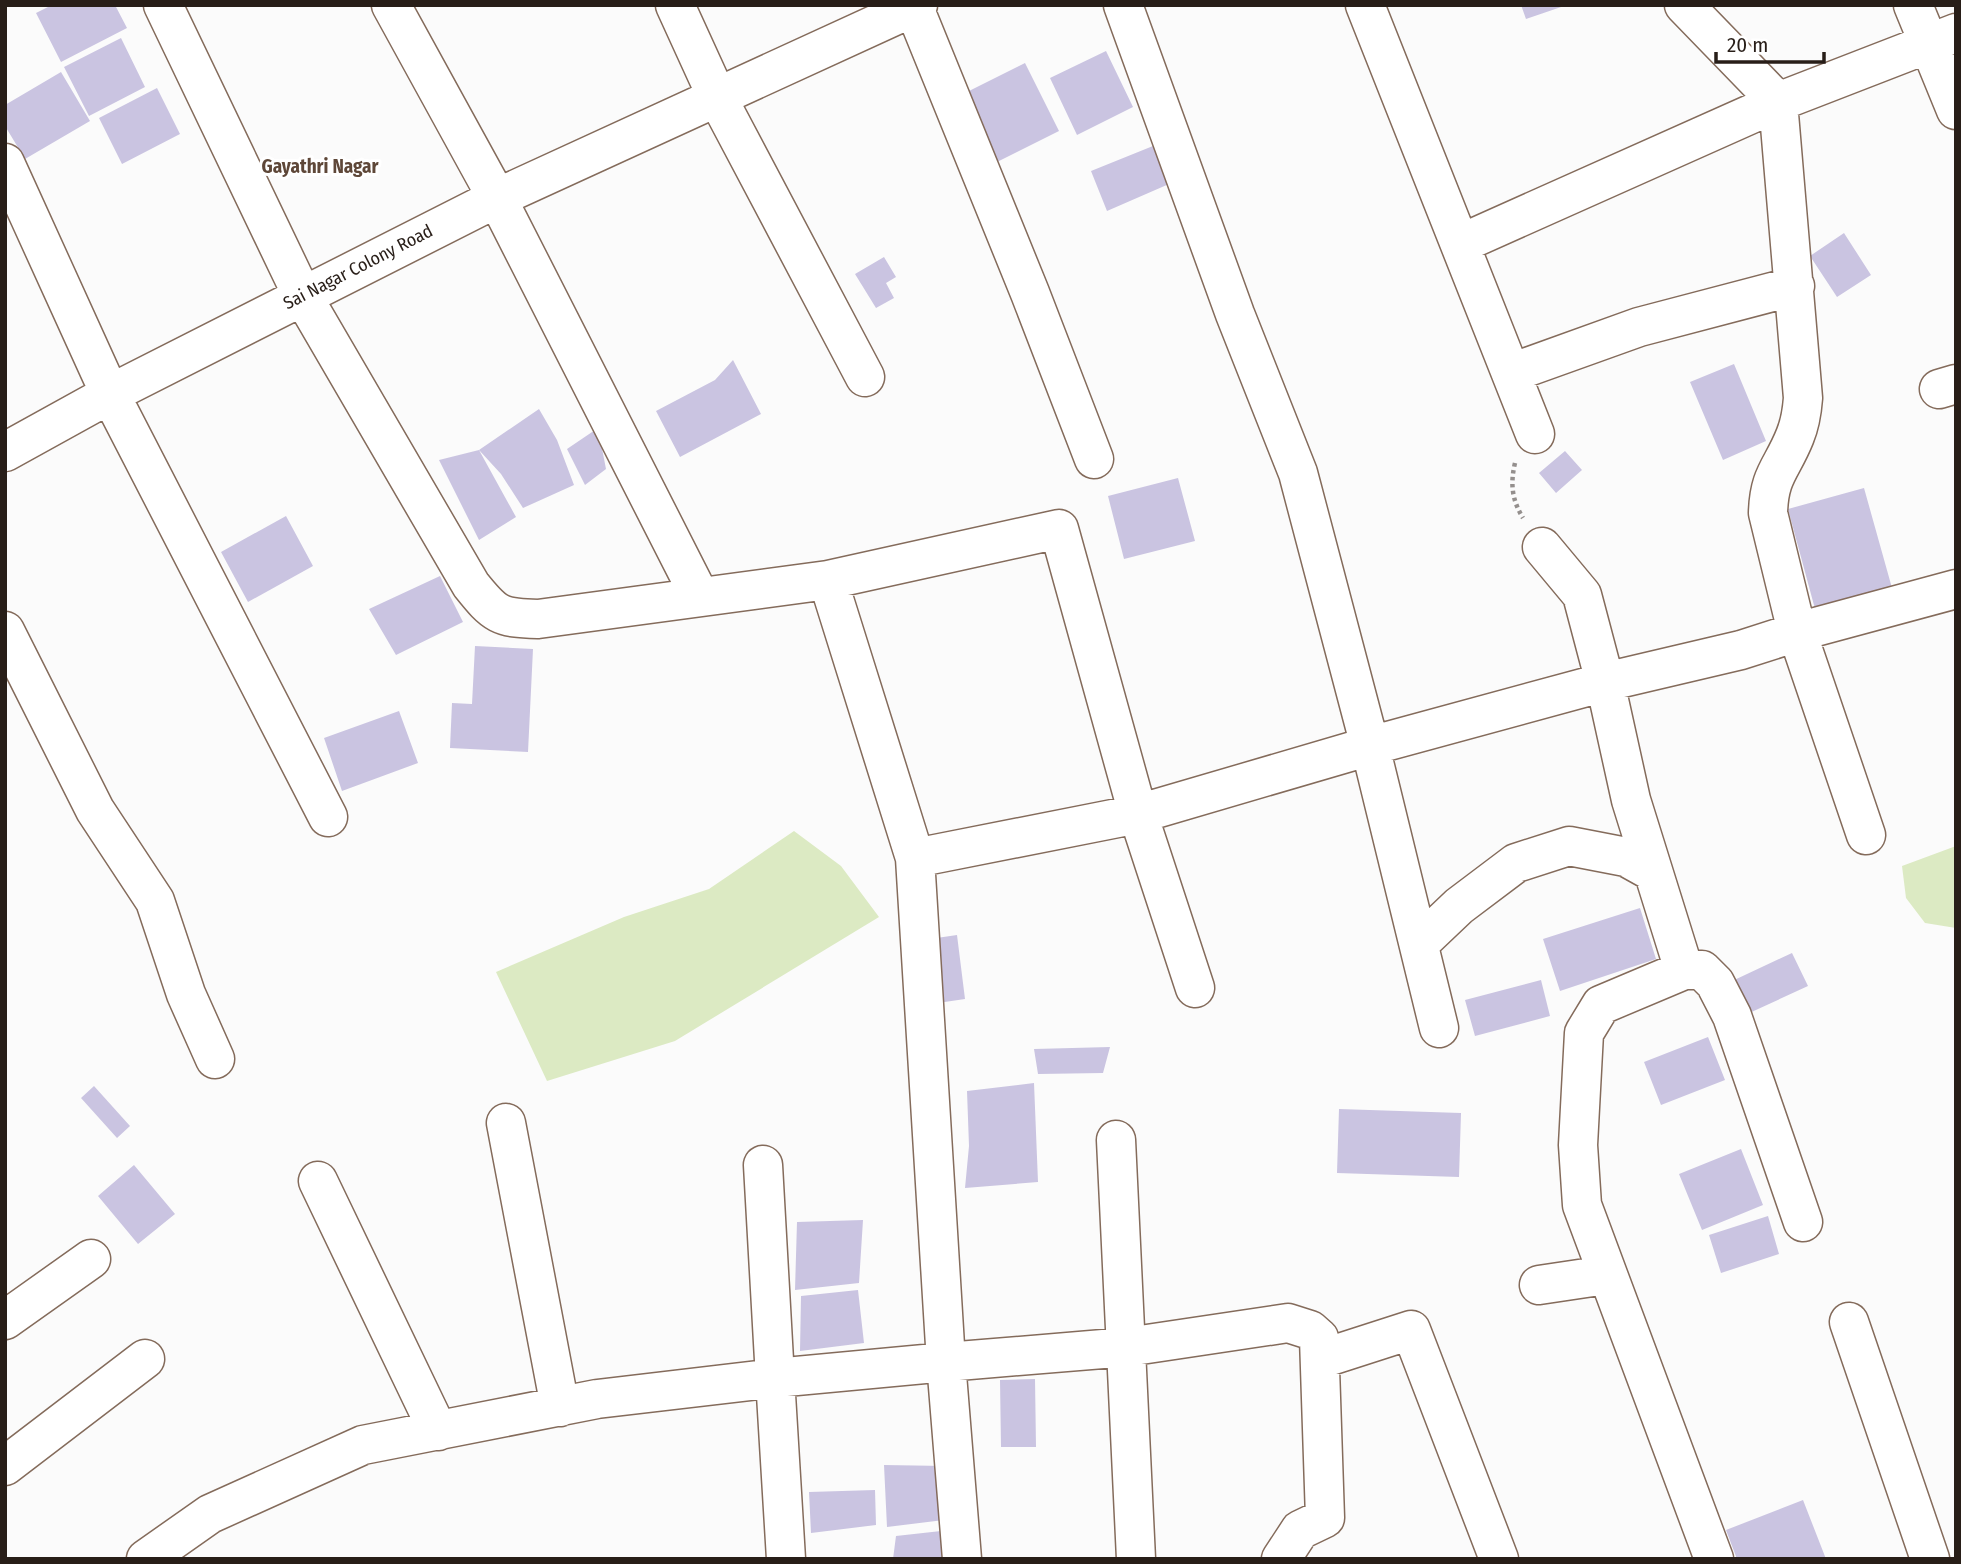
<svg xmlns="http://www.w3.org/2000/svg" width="1961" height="1564" font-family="'Fira Sans Condensed',sans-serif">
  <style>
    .green { fill: #dceac3 }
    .building { fill: #cac4e1 }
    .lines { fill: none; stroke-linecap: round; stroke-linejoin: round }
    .minor-casing { stroke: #846b5b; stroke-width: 41 }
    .path { stroke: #948f8d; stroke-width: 4.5; stroke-dasharray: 3.5 3.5; stroke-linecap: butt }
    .minor { stroke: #fff; stroke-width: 38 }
    .labels { text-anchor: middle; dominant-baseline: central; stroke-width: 6; stroke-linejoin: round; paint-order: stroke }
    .street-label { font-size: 18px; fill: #281e18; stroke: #fff }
    .neighbourhood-label { font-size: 19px; font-weight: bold; fill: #5e4738; stroke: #fff }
  </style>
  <rect width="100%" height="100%" fill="#fbfbfb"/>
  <!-- green -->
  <path class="green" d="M 794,831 L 841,866 L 879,917 L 675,1041 L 547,1081 L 496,972 L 624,917 L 709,889 Z
    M 1956,846 L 1956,928 L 1925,923 L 1906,898 L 1902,866 Z"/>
  <!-- building -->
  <path class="building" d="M 52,5 L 115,5 L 127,28 L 61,62 L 36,13 Z
    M 1521,5 L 1564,5 L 1564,6 L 1526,19 Z
    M 121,38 L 145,87 L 89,116 L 64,67 Z
    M 1106,51 L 1133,107 L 1077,135 L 1050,78 Z
    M 1025,63 L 1059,131 L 997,162 L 963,94 Z
    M 61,72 L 90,121 L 25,159 L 5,126 L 5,105 Z
    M 157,88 L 180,134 L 122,164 L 99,118 Z
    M 1153,146 L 1169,184 L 1107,211 L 1091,171 Z
    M 1844,233 L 1871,275 L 1837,297 L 1810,256 Z
    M 884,257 L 896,277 L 886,283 L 894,298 L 876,308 L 855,274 Z
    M 733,360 L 761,414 L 680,457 L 656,411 L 715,380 Z
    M 1734,364 L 1766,441 L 1723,460 L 1690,382 Z
    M 539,409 L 557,440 L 574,485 L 523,508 L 501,474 L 479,450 Z
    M 598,428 L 606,469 L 585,485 L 567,449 Z
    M 479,450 L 516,517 L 479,540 L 439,460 Z
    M 1565,451 L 1582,470 L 1556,493 L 1539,473 Z
    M 1178,478 L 1195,541 L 1124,559 L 1108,496 Z
    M 1864,488 L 1892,588 L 1815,609 L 1788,509 Z
    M 286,516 L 313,566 L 248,602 L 221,552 Z
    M 440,576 L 463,622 L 396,655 L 369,609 Z
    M 475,646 L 533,649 L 528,752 L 450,748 L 452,703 L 472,704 Z
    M 399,711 L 418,763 L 342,791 L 324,738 Z
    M 1640,908 L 1656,959 L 1560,991 L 1543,939 Z
    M 957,935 L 965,999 L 931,1004 L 923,940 Z
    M 1792,953 L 1808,986 L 1745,1015 L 1730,982 Z
    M 1541,980 L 1550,1016 L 1475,1036 L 1465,1000 Z
    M 1708,1037 L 1725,1080 L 1661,1105 L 1644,1062 Z
    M 1110,1047 L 1103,1073 L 1038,1074 L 1034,1049 Z
    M 1034,1083 L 1038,1182 L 965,1188 L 969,1146 L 967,1091 Z
    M 94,1086 L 130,1126 L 117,1138 L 81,1098 Z
    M 1339,1109 L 1461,1113 L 1459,1177 L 1337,1173 Z
    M 1741,1149 L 1763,1205 L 1702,1230 L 1679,1174 Z
    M 134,1165 L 175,1214 L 138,1244 L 98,1196 Z
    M 1768,1216 L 1779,1254 L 1721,1273 L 1709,1235 Z
    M 863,1220 L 859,1283 L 795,1290 L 797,1222 Z
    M 858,1290 L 864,1343 L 800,1351 L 801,1296 Z
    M 1035,1379 L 1036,1447 L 1001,1447 L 1000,1380 Z
    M 884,1465 L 945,1466 L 952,1519 L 887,1527 Z
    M 875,1490 L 876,1525 L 811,1533 L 809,1492 Z
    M 1803,1500 L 1826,1559 L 1737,1559 L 1726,1530 Z
    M 950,1530 L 949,1559 L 893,1559 L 896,1536 Z"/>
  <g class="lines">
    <!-- minor casing -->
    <g class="minor-casing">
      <path id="minor" d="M 163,5 L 302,295 L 471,585 C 495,615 499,618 538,619 L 828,580 L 1059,529 L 1138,814 L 1195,988
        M 391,5 L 497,198 L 699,595
        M 675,5 L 717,97 L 865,377
        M 913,5 L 1030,293 L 1094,459
        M 1123,5 L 1235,314 L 1298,473 L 1370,746 L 1439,1028
        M 1365,5 L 1535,434
        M 1684,5 L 1778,102 L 1956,33
        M 1913,5 L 1956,110
        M 5,163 L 110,394 L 328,817
        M 1460,244 L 1778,102 L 1803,398 C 1802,411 1800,424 1795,436 C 1782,469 1769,474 1768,513 L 1797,632 L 1866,835
        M 1511,373 L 1639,327 L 1795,286
        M 1939,389 L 1956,384
        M 5,452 L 110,394 L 497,198 L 918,5
        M 1542,547 L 1582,595 L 1605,682 L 1631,800 L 1684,970
        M 5,631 L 95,810 L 155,901 L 186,994 L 215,1059
        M 915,858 L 1138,814 L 1370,746 L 1605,682 L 1741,650 L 1797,632 L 1956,589
        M 1419,944 L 1459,906 L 1516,863 L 1569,846 L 1626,857 L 1653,872
        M 506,1123 L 560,1407
        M 1116,1140 L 1136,1559
        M 318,1181 L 438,1431
        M 1539,1285 L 1606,1275
        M 5,1320 L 91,1259
        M 1849,1322 L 1930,1559
        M 1321,1359 L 1411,1330 L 1499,1559
        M 5,1466 L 145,1359
        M 146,1559 L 210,1514 L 363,1445 L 597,1399 L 775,1378 L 763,1165
        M 786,1559 L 775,1378 L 946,1362 L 915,858 L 828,580
        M 962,1559 L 946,1362 L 1127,1347 L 1288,1323 L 1310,1330 L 1319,1338 L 1325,1518 L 1300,1530 L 1281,1559
        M 1714,1559 L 1582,1205 L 1578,1145 L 1584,1033 L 1601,1005 L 1684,970 L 1702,970 L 1715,983 L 1732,1016 L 1803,1222"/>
    </g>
    <!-- path -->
    <path class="path" d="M 1515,463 C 1510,484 1512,500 1523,518"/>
    <!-- minor -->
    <use href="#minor" class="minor"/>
  </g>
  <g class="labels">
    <!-- street labels -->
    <g class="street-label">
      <text transform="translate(358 267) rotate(-27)">Sai Nagar Colony Road</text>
    </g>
    <!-- neighbourhood labels -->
    <g class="neighbourhood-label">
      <text x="320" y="166">Gayathri Nagar</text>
    </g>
  </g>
  <!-- border -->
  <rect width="1961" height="1564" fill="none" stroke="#281e18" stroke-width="14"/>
  <!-- scale -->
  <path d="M1716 52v10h108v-10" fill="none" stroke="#281e18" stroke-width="3.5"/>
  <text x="1727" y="52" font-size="21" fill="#281e18" stroke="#ffffff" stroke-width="5" paint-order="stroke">20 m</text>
</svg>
